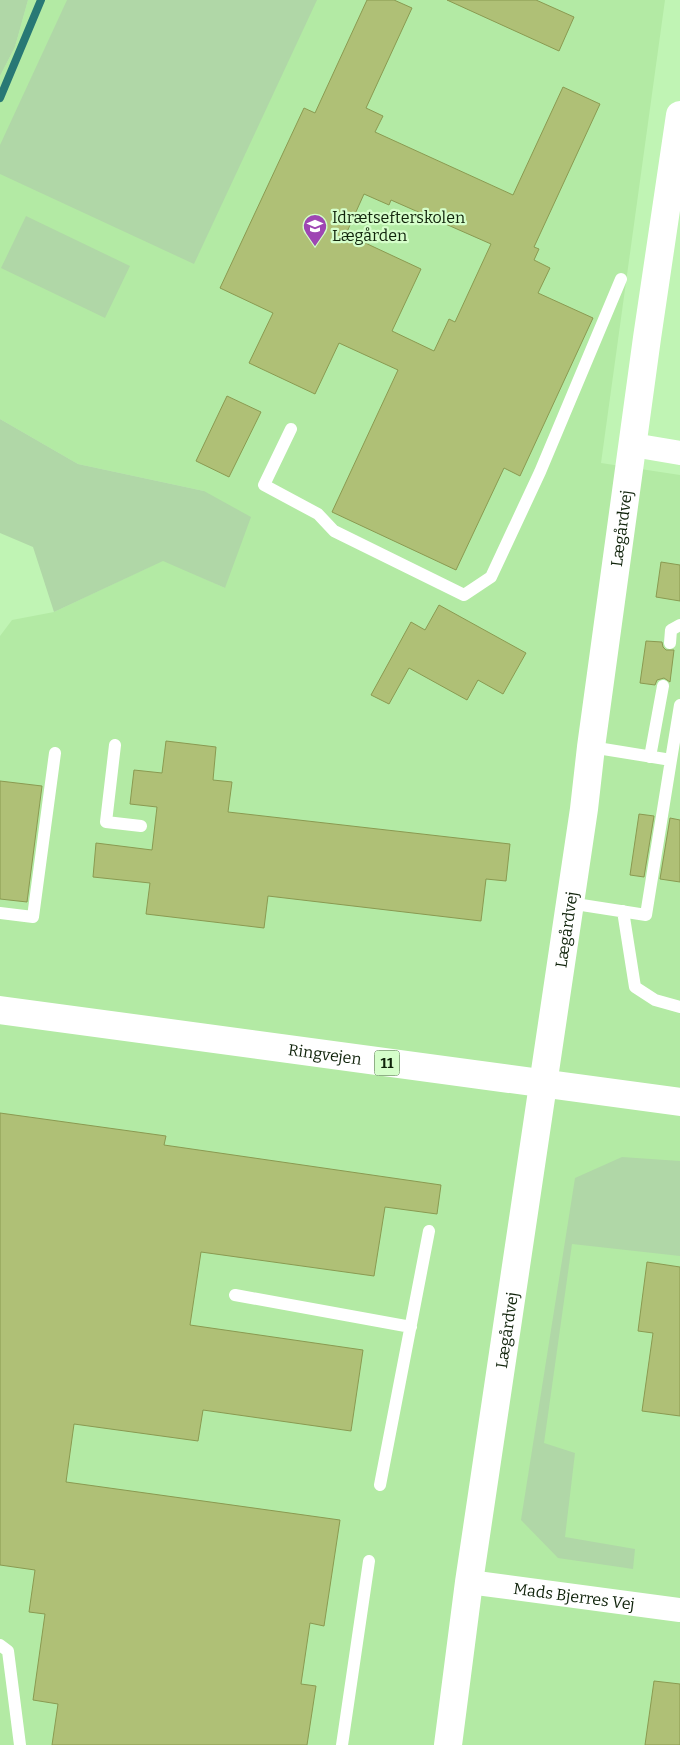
<svg xmlns="http://www.w3.org/2000/svg" width="680" height="1745" font-family="Bitter,serif">
  <style>
    .built { fill: #b3eaa4 }
    .green { fill: #b0d7a7 }
    .lines { fill: none; stroke-linecap: round; stroke-linejoin: round }
    .stream { stroke: #287875; stroke-width: 8 }
    .building { fill: #afc076; stroke: #8a9a51; fill-rule: evenodd }
    .service { stroke: #fff; stroke-width: 12 }
    .minor { stroke: #fff; stroke-width: 24 }
    .tertiary { stroke: #fff; stroke-width: 28 }
    .primary { stroke: #fff; stroke-width: 28 }
    .labels { text-anchor: middle; dominant-baseline: central; stroke-width: 4.5; stroke-linejoin: round; paint-order: stroke }
    .shield { fill: #d5feca; stroke: #4b6544; stroke-width: 1 }
    .shield-label { font-size: 15px; font-weight: bold; fill: #10230b }
    .poi-label { font-size: 16px; fill: #10230b; stroke: #d5feca; text-anchor: start }
    .street-label { font-size: 16px; fill: #10230b; stroke: #d5feca }
  </style>
  <rect width="100%" height="100%" fill="#c0f4b4"/>
  <!-- built -->
  <path class="built" d="M 28,0 L 665,0 L 601,463 L 680,475 L 680,1745 L 0,1745 L 0,636 L 12,620 L 54,612 L 164,560 L 225,588 L 204,491 L 78,464 L 0,419 L 0,76 L 15,47 Z"/>
  <!-- green -->
  <path class="green" d="M 0,0 L 28,0 L 15,47 L 0,76 Z
    M 67,0 L 317,0 L 194,264 L 0,174 L 0,145 Z
    M 26,216 L 130,266 L 105,318 L 1,268 Z
    M 0,419 L 78,464 L 204,491 L 251,517 L 225,588 L 163,561 L 54,612 L 33,547 L 0,533 Z
    M 622,1157 L 680,1161 L 680,1256 L 572,1244 L 544,1443 L 575,1453 L 565,1537 L 635,1549 L 633,1569 L 558,1558 L 521,1520 L 575,1178 Z"/>
  <g class="lines">
    <!-- stream -->
    <path class="stream" d="M 0,98 L 41,0"/>
  </g>
  <!-- building -->
  <path class="building" d="M 367,0 L 394,0 L 412,8 L 366,108 L 383,116 L 375,132 L 513,195 L 563,87 L 600,104 L 534,247 L 539,249 L 534,260 L 550,268 L 538,293 L 593,318 L 520,476 L 504,468 L 456,570 L 332,512 L 398,370 L 339,343 L 315,394 L 249,363 L 273,313 L 220,288 L 304,108 L 315,113 ZM 364,194 L 389,205 L 391,200 L 491,244 L 455,322 L 449,319 L 434,351 L 392,331 L 421,269 L 346,234 Z
    M 447,0 L 536,0 L 574,17 L 559,51 Z
    M 227,396 L 261,412 L 229,477 L 196,461 Z
    M 661,562 L 680,565 L 680,601 L 656,597 Z
    M 439,605 L 526,653 L 503,694 L 478,680 L 467,700 L 409,668 L 389,704 L 371,695 L 411,622 L 425,630 Z
    M 646,641 L 662,642 L 663,647 L 666,650 L 674,650 L 670,682 L 664,678 L 657,680 L 655,685 L 640,683 Z
    M 166,741 L 216,747 L 213,780 L 232,782 L 228,812 L 510,844 L 506,881 L 486,879 L 481,921 L 268,896 L 264,928 L 146,914 L 150,883 L 93,877 L 96,843 L 152,850 L 157,807 L 130,804 L 134,770 L 162,773 Z
    M 0,781 L 42,786 L 27,902 L 0,899 Z
    M 639,814 L 654,816 L 644,877 L 630,875 Z
    M 670,818 L 680,820 L 680,882 L 660,879 Z
    M 0,1113 L 166,1136 L 164,1145 L 441,1185 L 437,1214 L 385,1207 L 374,1276 L 201,1252 L 190,1325 L 363,1350 L 351,1431 L 203,1410 L 198,1441 L 74,1424 L 66,1482 L 340,1520 L 324,1626 L 310,1623 L 301,1684 L 316,1686 L 307,1745 L 52,1745 L 58,1704 L 33,1700 L 45,1614 L 29,1612 L 35,1570 L 0,1565 Z
    M 647,1262 L 680,1267 L 680,1416 L 642,1411 L 653,1333 L 638,1331 Z
    M 654,1681 L 680,1684 L 680,1745 L 645,1745 Z"/>
  <g class="lines">
    <!-- service -->
    <path class="service" d="M 291,429 L 264,485 L 318,514 L 334,531 L 464,595 L 491,577 L 540,472 L 621,279
      M 670,643 L 671,630 L 680,625
      M 115,745 L 106,822 L 141,826
      M 650,757 L 663,686
      M 671,760 L 680,705
      M 569,903 L 646,915 L 671,760 L 591,747
      M 623,911 L 635,987 L 655,1000 L 680,1007
      M 0,913 L 33,917 L 55,753
      M 235,1295 L 411,1327
      M 380,1485 L 429,1231
      M 0,1645 L 8,1651 L 20,1745
      M 342,1745 L 369,1561"/>
    <!-- minor -->
    <g class="minor">
      <path d="M 633,445 L 680,453"/>
      <path id="s1" d="M 469,1582 L 680,1610"/>
    </g>
    <!-- tertiary -->
    <path class="tertiary" id="s2" d="M 448,1745 L 469,1582 L 584,809 L 591,747 L 647,338 L 680,115"/>
    <!-- primary -->
    <path class="primary" id="s3" d="M 0,1010 L 680,1102"/>
  </g>
  <!-- icons -->
  <defs>
    <g id="school-pin" transform="scale(1.25)"><path d="M0 17L-7.5 6A9.5 9.5 0 1 1 7.5 6Z" fill="#9e46b3" stroke="#d5feca"/><path d="M0-5L7-2L0 1L-7-2ZM-4 1L0 2.5L4 1V4Q0 6-4 4Z" fill="#fff"/></g>
  </defs>
  <g fill-rule="evenodd">
    <use href="#school-pin" x="315" y="226"/>
  </g>
  <g class="labels">
    <!-- shield labels -->
    <rect class="shield" x="374.5" y="1050.5" width="25" height="25" rx="4"/>
    <g class="shield-label">
      <text x="387" y="1063">11</text>
    </g>
    <!-- poi labels -->
    <g class="poi-label">
      <text x="332" y="217">Idrætsefterskolen<tspan x="332" dy="18">Lægården</tspan></text>
    </g>
    <!-- street labels -->
    <g class="street-label">
      <text stroke="none"><textPath href="#s2" startOffset="1229">Lægårdvej</textPath></text>
      <text stroke="none"><textPath href="#s2" startOffset="824">Lægårdvej</textPath></text>
      <text stroke="none"><textPath href="#s3" startOffset="328">Ringvejen</textPath></text>
      <text stroke="none"><textPath href="#s2" startOffset="419">Lægårdvej</textPath></text>
      <text stroke="none"><textPath href="#s1" startOffset="106">Mads Bjerres Vej</textPath></text>
    </g>
  </g>
</svg>
